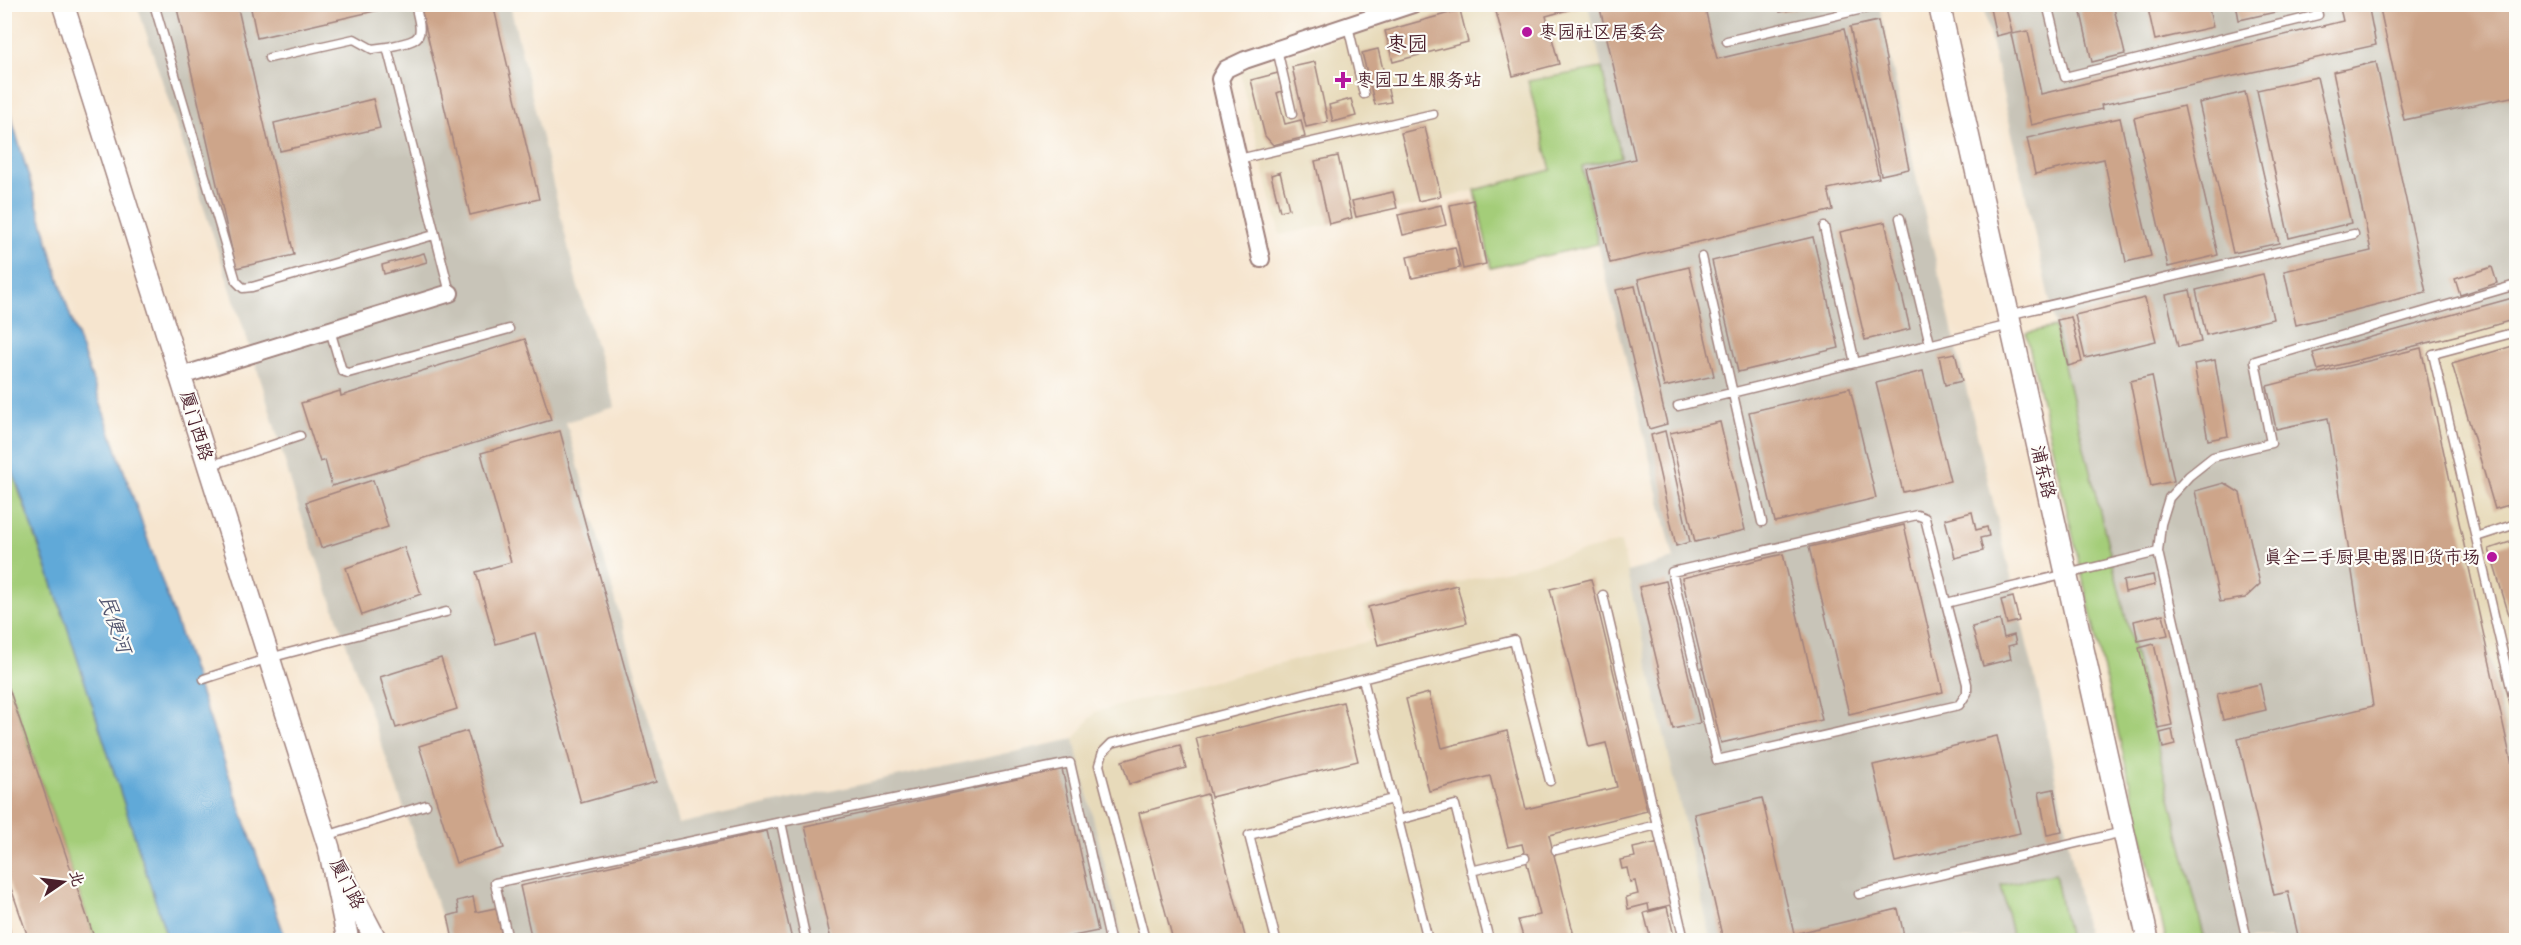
<svg xmlns="http://www.w3.org/2000/svg" width="2521" height="945" font-family="'Architects Daughter','LXGW WenKai TC',sans-serif">
  <style>
    .built { fill: #e7daba }
    .industrial { fill: #c8c4b8 }
    .green { fill: #a4cd79; stroke: #777652; stroke-width: 1.5 }
    .water { fill: #61a9d8; stroke: #566482; stroke-width: 1.5 }
    .building { fill: #cda58a }
    .lines { fill: none; stroke-linecap: round; stroke-linejoin: round }
    .service-casing { stroke: #a0827d; stroke-width: 11 }
    .minor-casing { stroke: #a0827d; stroke-width: 20 }
    .tertiary-casing { stroke: #a0827d; stroke-width: 24 }
    .service { stroke: #fff; stroke-width: 8 }
    .minor { stroke: #fff; stroke-width: 16 }
    .tertiary { stroke: #fff; stroke-width: 21 }
    .poi-dot { fill: #b5179e; stroke: #fdfcf7; stroke-width: 2 }
    .labels { text-anchor: middle; dominant-baseline: central; stroke-width: 4.5; stroke-linejoin: round; paint-order: stroke }
    .poi-label { font-size: 18px; fill: #4a1f2b; stroke: #fdfcf7; text-anchor: start }
    .street-label { font-size: 18px; fill: #4a1f2b; stroke: #fdfcf7 }
    .water-label { font-size: 20px; font-style: italic; fill: #535670; stroke: #fdfcf7 }
    .quarter-label { font-size: 21px; fill: #4a1f2b; stroke: #fdfcf7 }
  </style>
  <rect width="100%" height="100%" fill="#fdfcf7"/>
  <filter id="ink" filterUnits="userSpaceOnUse"><feTurbulence type="fractalNoise" baseFrequency=".0167" numOctaves="2"/><feDisplacementMap in="SourceGraphic" scale="12" xChannelSelector="R" yChannelSelector="G"/><feConvolveMatrix kernelMatrix="1 2 1 2 8 2 1 2 1" color-interpolation-filters="sRGB"/></filter>
  <filter id="wash" filterUnits="userSpaceOnUse"><feTurbulence type="fractalNoise" baseFrequency=".008" numOctaves="4" result="noise"/><feDisplacementMap in="SourceGraphic" scale="24" xChannelSelector="R" yChannelSelector="G"/><feGaussianBlur stdDeviation="1.35" result="paint"/><feColorMatrix in="noise" values="0 0 0 0 0 0 0 0 0 0 0 0 0 0 0 0 0 1.4 0 .05"/><feComposite in="paint" operator="in"/></filter>
  <g filter="url(#wash)">
    <rect width="100%" height="100%" fill="#f6e5cf"/>
    <!-- built -->
    <path class="built" d="M 1446,4 L 1588,5 L 1602,68 L 1528,82 L 1552,171 L 1389,212 L 1280,235 L 1239,71 Z
      M 2516,320 L 2516,768 L 2418,347 Z
      M 1621,542 L 1711,940 L 1123,940 L 1074,739 L 1095,712 L 1372,640 L 1363,606 Z"/>
    <!-- industrial -->
    <path class="industrial" d="M 137,5 L 510,5 L 577,284 L 615,407 L 566,422 L 678,824 L 1074,739 L 1123,940 L 450,940 L 297,503 L 262,384 Z
      M 1588,5 L 1879,5 L 1919,190 L 2039,695 L 2088,940 L 1711,940 L 1627,572 L 1674,559 L 1598,244 L 1582,165 L 1621,156 Z
      M 1983,5 L 2516,5 L 2516,320 L 2418,347 L 2516,768 L 2516,940 L 2205,940 L 2068,382 Z"/>
    <!-- green -->
    <path class="green" d="M 1602,68 L 1621,157 L 1582,166 L 1598,244 L 1491,268 L 1475,190 L 1551,170 L 1528,81 Z
      M 2055,327 L 2068,382 L 2205,940 L 2166,940 L 2026,333 Z
      M 4,449 L 65,620 L 168,940 L 95,940 L 5,675 Z
      M 2055,874 L 2069,940 L 2013,940 L 2001,885 Z"/>
    <!-- water -->
    <path class="water" d="M 4,93 L 68,309 L 286,940 L 168,940 L 65,620 L 5,449 Z"/>
    <g id="blocks">
      <!-- building -->
      <path class="building" d="M 176,4 L 237,4 L 294,255 L 236,268 Z
        M 250,4 L 401,4 L 401,5 L 257,38 Z
        M 420,4 L 493,4 L 539,199 L 470,215 Z
        M 1494,4 L 1586,4 L 1586,5 L 1546,16 L 1559,64 L 1513,76 Z
        M 1599,4 L 1704,4 L 1717,59 L 1844,29 L 1879,178 L 1828,189 L 1833,210 L 1610,263 L 1588,170 L 1635,159 Z
        M 1778,4 L 1810,4 L 1810,6 L 1780,12 Z
        M 1989,4 L 2005,4 L 2012,32 L 1996,36 Z
        M 2079,4 L 2113,4 L 2125,54 L 2092,62 Z
        M 2147,4 L 2208,4 L 2213,27 L 2155,40 Z
        M 2236,4 L 2298,4 L 2298,7 L 2239,20 Z
        M 2339,4 L 2368,4 L 2376,45 L 2101,105 L 2102,109 L 2031,125 L 2011,34 L 2028,31 L 2041,94 L 2343,21 Z
        M 2379,4 L 2516,4 L 2516,96 L 2404,120 Z
        M 1460,10 L 1468,42 L 1393,62 L 1385,31 Z
        M 1878,21 L 1909,169 L 1881,175 L 1850,27 Z
        M 1378,49 L 1391,102 L 1375,105 L 1362,53 Z
        M 1315,62 L 1328,122 L 1306,127 L 1292,67 Z
        M 2376,62 L 2426,292 L 2296,325 L 2284,271 L 2371,251 L 2333,72 Z
        M 1278,73 L 1282,91 L 1277,93 L 1285,124 L 1301,120 L 1305,137 L 1273,145 L 1265,136 L 1251,80 Z
        M 2317,77 L 2351,223 L 2289,238 L 2257,90 Z
        M 2245,92 L 2279,243 L 2233,253 L 2199,103 Z
        M 373,99 L 380,128 L 280,151 L 274,123 Z
        M 1351,99 L 1356,116 L 1333,122 L 1329,105 Z
        M 2184,106 L 2218,255 L 2168,267 L 2134,118 Z
        M 2120,118 L 2151,256 L 2126,262 L 2104,159 L 2035,174 L 2027,138 Z
        M 1425,127 L 1441,196 L 1418,201 L 1401,133 Z
        M 1338,156 L 1352,218 L 1329,224 L 1315,161 Z
        M 1280,172 L 1289,209 L 1280,211 L 1271,175 Z
        M 1393,192 L 1397,208 L 1356,217 L 1352,201 Z
        M 1473,200 L 1486,264 L 1463,269 L 1450,205 Z
        M 1441,205 L 1446,225 L 1403,235 L 1398,215 Z
        M 1885,222 L 1910,329 L 1865,340 L 1840,232 Z
        M 1813,237 L 1839,348 L 1738,372 L 1712,261 Z
        M 1455,247 L 1460,268 L 1412,278 L 1407,257 Z
        M 424,253 L 427,262 L 384,274 L 382,265 Z
        M 1689,267 L 1714,376 L 1664,387 L 1638,279 Z
        M 2492,267 L 2497,283 L 2460,295 L 2455,279 Z
        M 2263,274 L 2273,319 L 2206,335 L 2196,290 Z
        M 1635,286 L 1667,424 L 1649,429 L 1616,290 Z
        M 2190,290 L 2201,342 L 2178,347 L 2166,295 Z
        M 2516,297 L 2516,319 L 2471,332 L 2318,370 L 2313,353 Z
        M 2145,298 L 2156,341 L 2085,358 L 2075,315 Z
        M 2071,317 L 2082,362 L 2068,366 L 2057,320 Z
        M 525,339 L 551,420 L 332,486 L 325,460 L 320,462 L 301,403 L 340,391 L 341,396 Z
        M 2516,345 L 2516,503 L 2495,509 L 2452,364 Z
        M 2421,348 L 2516,783 L 2516,940 L 2299,940 L 2288,892 L 2274,895 L 2238,739 L 2373,706 L 2328,418 L 2276,429 L 2267,386 Z
        M 1955,353 L 1962,381 L 1945,385 L 1939,356 Z
        M 2215,360 L 2228,436 L 2208,440 L 2194,364 Z
        M 1923,371 L 1950,481 L 1903,492 L 1876,383 Z
        M 2152,376 L 2174,481 L 2151,486 L 2130,381 Z
        M 1850,388 L 1876,498 L 1775,522 L 1749,412 Z
        M 1720,422 L 1745,530 L 1695,542 L 1670,433 Z
        M 560,431 L 656,782 L 581,803 L 535,633 L 496,644 L 476,572 L 511,562 L 481,453 Z
        M 1665,431 L 1690,542 L 1676,546 L 1651,435 Z
        M 373,480 L 388,527 L 321,548 L 306,502 Z
        M 2224,483 L 2240,493 L 2260,584 L 2245,598 L 2220,602 L 2195,491 Z
        M 1972,512 L 1976,530 L 1987,527 L 1989,536 L 1980,538 L 1983,551 L 1955,558 L 1945,519 Z
        M 1904,525 L 1943,692 L 1849,714 L 1809,547 Z
        M 2516,540 L 2516,638 L 2489,549 Z
        M 404,547 L 421,594 L 362,615 L 346,568 Z
        M 1783,554 L 1822,720 L 1721,743 L 1682,578 Z
        M 2153,575 L 2155,585 L 2125,592 L 2123,581 Z
        M 1591,579 L 1647,811 L 1549,835 L 1575,940 L 1524,940 L 1518,920 L 1540,915 L 1522,844 L 1508,847 L 1490,776 L 1429,791 L 1406,699 L 1429,693 L 1442,748 L 1507,731 L 1526,809 L 1617,787 L 1606,743 L 1589,747 L 1550,589 Z
        M 1666,581 L 1700,723 L 1673,729 L 1639,587 Z
        M 1457,585 L 1467,623 L 1378,645 L 1368,607 Z
        M 2013,597 L 2019,621 L 2007,624 L 2001,600 Z
        M 2163,614 L 2168,635 L 2138,641 L 2134,621 Z
        M 2000,620 L 2004,638 L 2014,635 L 2016,644 L 2008,646 L 2011,659 L 1983,666 L 1972,627 Z
        M 2154,644 L 2172,725 L 2158,728 L 2139,648 Z
        M 441,658 L 457,709 L 396,728 L 380,677 Z
        M 5,677 L 95,940 L 29,940 L 4,868 Z
        M 2260,684 L 2266,710 L 2223,720 L 2217,694 Z
        M 1343,702 L 1358,761 L 1211,797 L 1196,738 Z
        M 2172,730 L 2175,745 L 2163,748 L 2160,733 Z
        M 467,731 L 504,848 L 456,863 L 419,746 Z
        M 1997,736 L 2020,833 L 1895,862 L 1873,765 Z
        M 1180,745 L 1186,768 L 1129,784 L 1122,761 Z
        M 1062,769 L 1098,931 L 1054,940 L 831,940 L 805,826 Z
        M 2054,789 L 2062,832 L 2047,835 L 2039,792 Z
        M 1207,794 L 1246,940 L 1173,940 L 1139,813 Z
        M 1762,798 L 1794,934 L 1898,909 L 1905,940 L 1723,940 L 1694,814 Z
        M 767,831 L 792,940 L 532,940 L 520,886 Z
        M 1660,842 L 1675,904 L 1649,910 L 1648,904 L 1628,909 L 1626,897 L 1638,894 L 1635,881 L 1630,882 L 1627,868 L 1622,869 L 1620,860 L 1635,857 L 1633,848 Z
        M 473,897 L 476,912 L 496,908 L 503,940 L 453,940 L 448,916 L 459,913 L 457,901 Z
        M 4,902 L 6,902 L 11,940 L 4,940 Z
        M 1667,907 L 1675,940 L 1651,940 L 1644,913 Z"/>
    </g>
  </g>
  <g filter="url(#ink)">
    <use href="#blocks" fill-opacity="0" stroke="#a0827d" stroke-width="1.5"/>
    <g class="lines">
      <!-- service casing -->
      <g class="service-casing">
        <path id="service" d="M 154,4 L 236,281 L 243,288 L 252,287 L 434,235
          M 415,4 C 424,41 423,39 387,47 L 450,293
          M 2047,4 L 2065,77 L 2318,15 L 2315,4
          M 1348,26 L 1364,94
          M 1727,41 L 1884,4
          M 1277,49 L 1292,114
          M 269,58 L 354,39 L 372,49 L 387,47
          M 1239,159 L 1433,114
          M 1900,218 L 1930,344
          M 1824,227 L 1855,363
          M 1702,257 L 1762,522
          M 2008,315 L 2354,234
          M 330,330 L 342,371 L 348,373 L 509,329
          M 2516,332 L 2433,354 L 2516,709
          M 1678,406 L 2010,325
          M 209,466 L 300,436
          M 2476,537 L 2516,524
          M 1603,595 L 1684,940
          M 1946,603 L 1925,518 L 1917,515 L 1672,572 L 1717,760 L 1959,705 L 1967,693 L 1967,684 L 1946,603 L 2158,552
          M 204,679 L 269,658 L 446,612
          M 1363,679 L 1428,940
          M 1398,820 L 1455,805 L 1489,940
          M 326,836 L 426,805
          M 1556,850 L 1657,825
          M 1471,871 L 1525,858
          M 1859,894 L 2123,832
          M 508,940 L 495,883 L 781,822
          M 806,940 L 781,822 L 1070,763 L 1110,940
          M 1145,940 L 1099,765 L 1103,752 L 1112,743 L 1514,640 L 1550,781
          M 1276,940 L 1249,835 L 1393,799
          M 2247,940 L 2158,552 L 2161,524 L 2169,498 L 2189,476 L 2213,457 L 2271,443 L 2255,361 L 2516,285"/>
      </g>
      <!-- minor casing -->
      <g class="minor-casing">
        <path id="minor" d="M 1261,259 L 1220,79 L 1226,69 L 1245,60 L 1413,4
          M 181,376 L 450,293"/>
      </g>
      <!-- tertiary casing -->
      <g class="tertiary-casing">
        <path id="tertiary" d="M 63,4 L 329,848 L 348,940
          M 1939,4 L 2148,940
          M 341,873 L 376,940"/>
      </g>
      <!-- service -->
      <use href="#service" class="service"/>
      <!-- minor -->
      <use href="#minor" class="minor"/>
      <!-- tertiary -->
      <use href="#tertiary" class="tertiary"/>
    </g>
  </g>
  <!-- markers -->
  <g class="poi-dot">
    <circle cx="1527" cy="32" r="6"/>
    <path d="M1340 71h6v6h6v6h-6v6h-6v-6h-6v-6h6z"/>
    <circle cx="2492" cy="557" r="6"/>
  </g>
  <g class="labels">
    <!-- poi labels -->
    <g class="poi-label">
      <text x="1539" y="32">枣园社区居委会</text>
      <text x="1356" y="80">枣园卫生服务站</text>
      <text x="2480" y="557" text-anchor="end">真全二手厨具电器旧货市场</text>
    </g>
    <!-- street labels -->
    <g class="street-label">
      <text transform="translate(196 426) rotate(73)">厦门西路</text>
      <text transform="translate(2043 472) rotate(77)">浦东路</text>
      <text transform="translate(347 884) rotate(63)">厦门路</text>
    </g>
    <!-- water labels -->
    <g class="water-label">
      <text transform="translate(115 624) rotate(71)">民便河</text>
    </g>
    <!-- quarter labels -->
    <g class="quarter-label">
      <text x="1407" y="44">枣园</text>
    </g>
  </g>
  <!-- margin -->
  <rect width="2521" height="945" fill="none" stroke="#fdfcf7" stroke-width="24"/>
  <!-- north arrow -->
  <g transform="translate(63 882) rotate(76)" stroke="#fdfcf7" stroke-width="4.5" paint-order="stroke">
  <path d="M0-4.5L10 22L0 15L-10 22Z" fill="#4a1f2b"/>
  <text y="-9" font-size="16" font-weight="bold" text-anchor="middle" fill="#4a1f2b">北</text>
  </g>
</svg>
